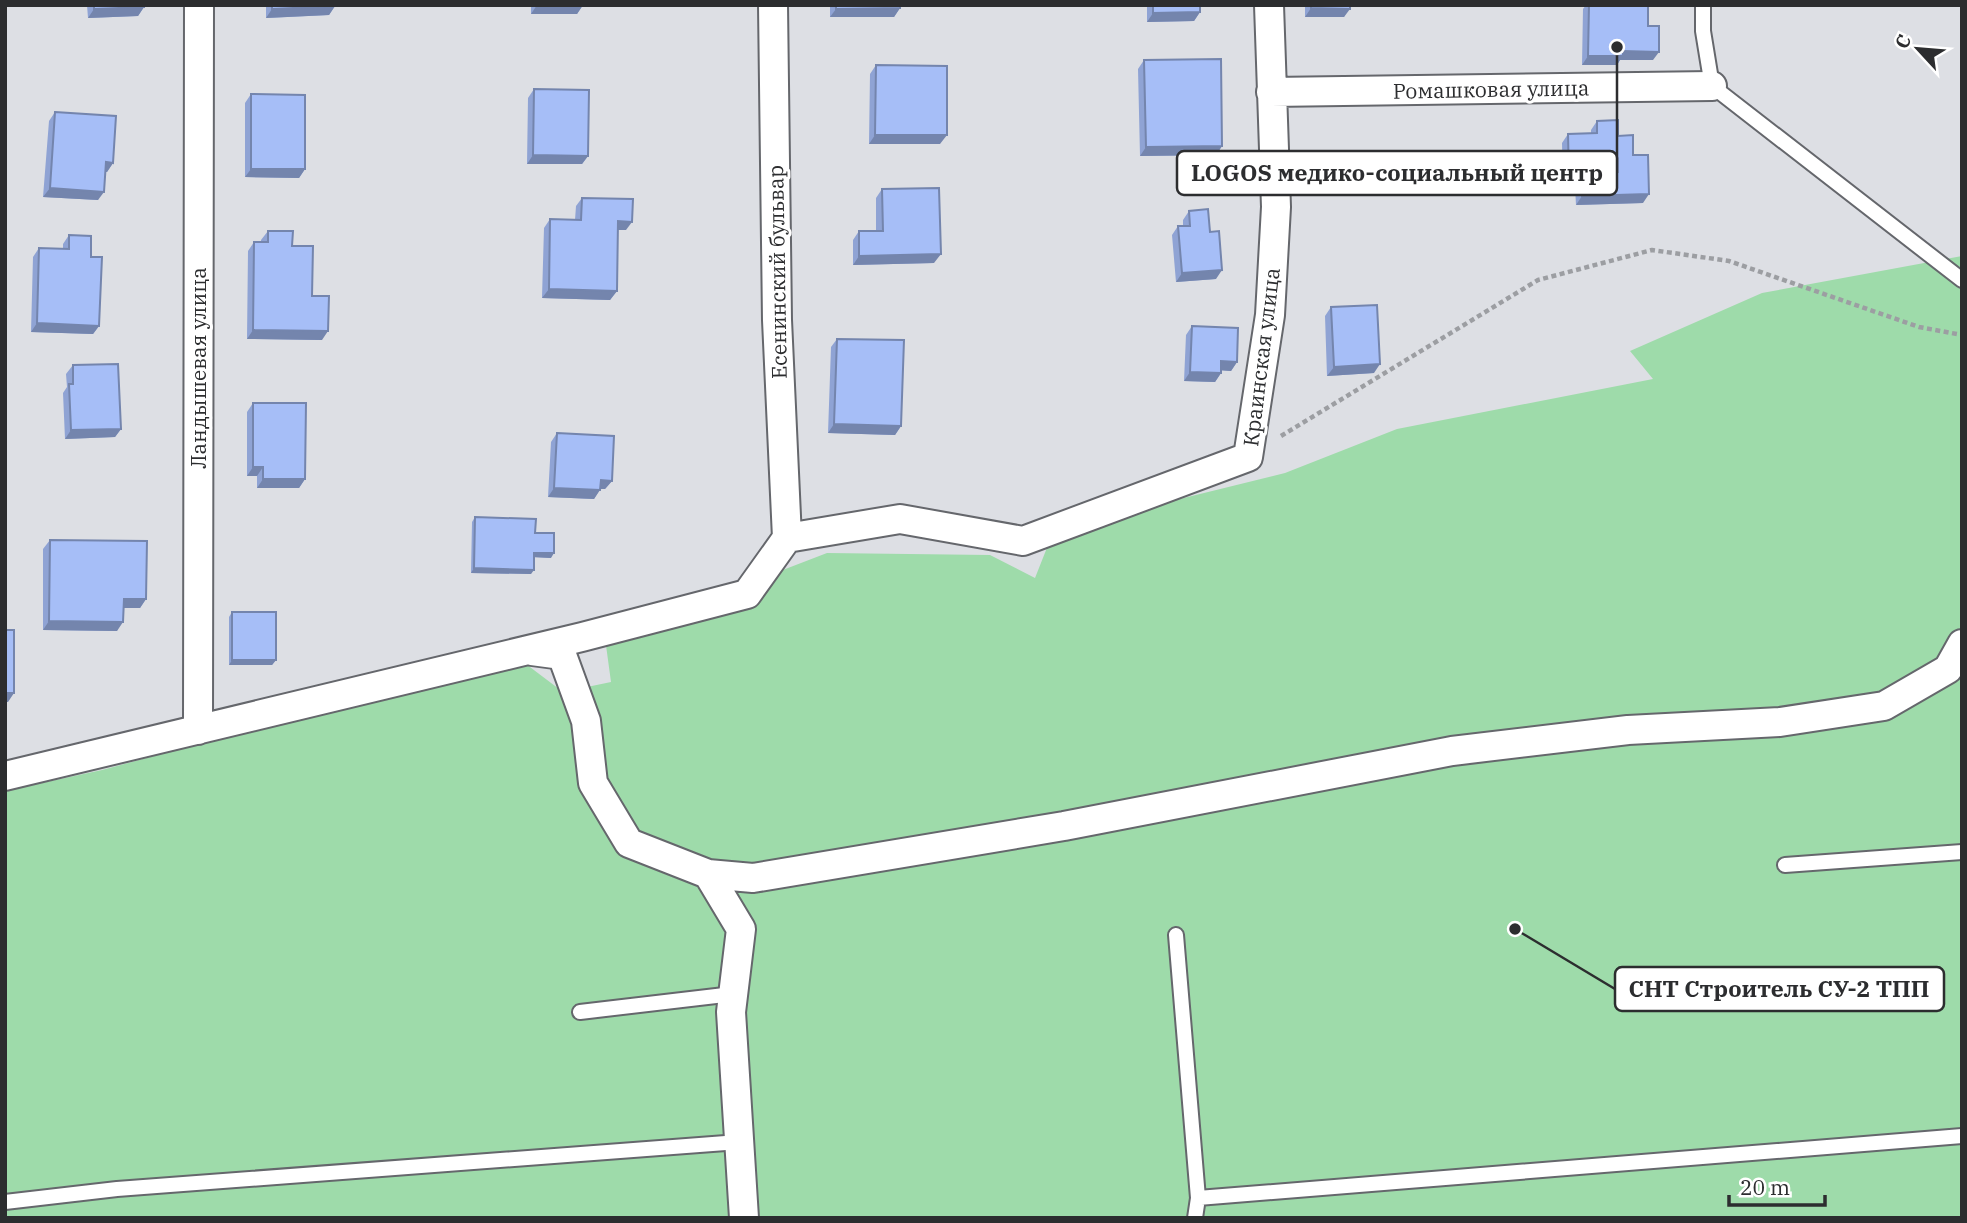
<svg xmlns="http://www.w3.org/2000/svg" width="1967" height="1223" font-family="'IBM Plex Serif',serif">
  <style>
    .green { fill: #9edbaa }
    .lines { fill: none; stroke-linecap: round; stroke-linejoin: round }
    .service-casing { stroke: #65676c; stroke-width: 18 }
    .minor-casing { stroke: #65676c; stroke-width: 32 }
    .path { stroke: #9c9ea2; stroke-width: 4.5; stroke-dasharray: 5 3.5; stroke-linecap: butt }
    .service { stroke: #fff; stroke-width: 14 }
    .minor { stroke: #fff; stroke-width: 28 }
    .wall { fill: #8fa3d4 }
    .shaded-wall { fill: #7485ad }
    .building { fill: #a6bef7; stroke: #7485ad; stroke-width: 2 }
    .labels { text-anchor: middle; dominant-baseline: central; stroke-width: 6; stroke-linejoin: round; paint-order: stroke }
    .street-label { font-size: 21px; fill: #2c2d2f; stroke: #fff }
    .leader { fill: none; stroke: #2c2d2f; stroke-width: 2.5 }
    .callout-dot { fill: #2c2d2f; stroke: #fff; stroke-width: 2.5 }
    .callout { fill: #fff; stroke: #2c2d2f; stroke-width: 2.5 }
    .callout-label { font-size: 23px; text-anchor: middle; font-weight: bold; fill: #2c2d2f }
  </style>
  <rect width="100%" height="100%" fill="#dddfe4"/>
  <!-- green -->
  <path class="green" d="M 1962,256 L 1962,1218 L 5,1218 L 5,791 L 102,770 L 518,658 L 563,692 L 611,682 L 605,638 L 827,553 L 990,555 L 1035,578 L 1054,530 L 1285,473 L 1397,429 L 1653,379 L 1630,351 L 1762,293 Z"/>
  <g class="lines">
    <!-- service casing -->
    <g class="service-casing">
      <path id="service" d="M 1703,5 L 1703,31 L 1712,86 L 1962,280
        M 1785,865 L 1962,852
        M 1176,935 L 1198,1198 L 1195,1218
        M 580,1012 L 733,994
        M 1198,1198 L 1962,1136
        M 5,1202 L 117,1189 L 739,1142"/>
    </g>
    <!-- minor casing -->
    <g class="minor-casing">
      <path id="minor" d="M 773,5 L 777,320 L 787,538
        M 1271,92 L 1712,86
        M 532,651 L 562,655 L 586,721 L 593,783 L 629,843 L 708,874 L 753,878 L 1064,826 L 1452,751 L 1628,730 L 1780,722 L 1884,706 L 1948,669 L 1962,644
        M 198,730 L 199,5
        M 5,776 L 582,637 L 747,594 L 787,538 L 900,519 L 1023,541 L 1248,457 L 1270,315 L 1276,207 L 1269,5
        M 708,874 L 741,929 L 731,1012 L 744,1218"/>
    </g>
    <!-- path -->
    <path class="path" d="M 1281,436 L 1538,280 L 1652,250 L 1729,261 L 1919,327 L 1962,335"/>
    <!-- service -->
    <use href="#service" class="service"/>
    <!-- minor -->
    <use href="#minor" class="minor"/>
  </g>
  <!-- wall -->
  <path class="wall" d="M 87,5 L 144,5 L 144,7 L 138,16 L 88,18 Z
    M 268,5 L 335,5 L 335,6 L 329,15 L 266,18 L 266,7 Z
    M 531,5 L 583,5 L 577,14 L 531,14 Z
    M 830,5 L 900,5 L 900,8 L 894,17 L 830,17 Z
    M 1147,5 L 1200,5 L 1200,12 L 1194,21 L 1147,22 Z
    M 1305,5 L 1350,5 L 1344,17 L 1305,17 Z
    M 1586,5 L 1648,5 L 1648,26 L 1653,60 L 1620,60 L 1617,65 L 1582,65 L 1583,9 Z
    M 1144,60 L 1222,146 L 1216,155 L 1140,156 L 1138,69 Z
    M 876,65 L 940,144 L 869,144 L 870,74 Z
    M 534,89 L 588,156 L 582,164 L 527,164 L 528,98 Z
    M 251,94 L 305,169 L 299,178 L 245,177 L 245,103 Z
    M 55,112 L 113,163 L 107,172 L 106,172 L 98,200 L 43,197 L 49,121 Z
    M 1597,121 L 1618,136 L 1633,155 L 1643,203 L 1576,205 L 1575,187 L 1563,187 L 1562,143 L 1568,134 L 1591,134 L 1591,130 Z
    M 882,189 L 934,263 L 853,265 L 853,240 L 859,231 L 876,231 L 876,198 Z
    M 582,198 L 626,230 L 618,230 L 617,291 L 610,300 L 542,298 L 544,228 L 550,219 L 575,220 L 576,206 Z
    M 1189,211 L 1210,232 L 1216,279 L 1176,282 L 1172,235 L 1178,226 L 1183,226 L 1183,220 Z
    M 268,231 L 292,246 L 312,296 L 322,340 L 247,339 L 248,251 L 254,242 L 261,242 L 261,240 Z
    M 69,235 L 91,257 L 99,326 L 93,334 L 31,332 L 33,257 L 39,248 L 63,249 L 63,244 Z
    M 1331,307 L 1374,373 L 1327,376 L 1325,316 Z
    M 1192,326 L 1237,362 L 1231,371 L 1221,370 L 1221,373 L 1215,382 L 1184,381 L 1186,335 Z
    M 837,339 L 901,426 L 895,435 L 828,433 L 831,347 Z
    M 73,365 L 121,429 L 115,437 L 65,439 L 63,393 L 67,387 L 66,374 Z
    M 253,403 L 305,479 L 299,488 L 257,488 L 257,476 L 247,476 L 247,412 Z
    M 557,433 L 612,481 L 605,489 L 600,489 L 594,499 L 548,497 L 551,442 Z
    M 475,517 L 535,533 L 551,558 L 534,557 L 531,574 L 471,573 L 472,522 Z
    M 50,540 L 146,599 L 140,608 L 123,608 L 117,631 L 43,630 L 43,549 Z
    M 232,612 L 276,660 L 272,665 L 229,665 L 229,617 Z"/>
  <!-- shaded-wall -->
  <path class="shaded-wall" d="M 537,5 L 583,5 L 577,14 L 531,14 Z
    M 335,6 L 329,15 L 266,18 L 272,9 Z
    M 144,7 L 138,16 L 88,18 L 94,9 Z
    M 900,8 L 894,17 L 830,17 L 836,9 Z
    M 1311,8 L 1350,9 L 1344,17 L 1305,17 Z
    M 1200,12 L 1194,21 L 1147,22 L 1153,13 Z
    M 1623,51 L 1659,52 L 1653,60 L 1620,60 L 1617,65 L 1582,65 L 1588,56 Z
    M 875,135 L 947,135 L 940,144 L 869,144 Z
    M 1222,146 L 1216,155 L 1140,156 L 1146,147 Z
    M 533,155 L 588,156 L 582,164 L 527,164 Z
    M 106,162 L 113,163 L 107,172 L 100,171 Z
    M 251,169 L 305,169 L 299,178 L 245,177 Z
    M 1569,178 L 1582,178 L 1575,187 L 1563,187 Z
    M 50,188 L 104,192 L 98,200 L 43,197 Z
    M 1649,194 L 1643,203 L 1576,205 L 1582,196 Z
    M 618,221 L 632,222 L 626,230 L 612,230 Z
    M 941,254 L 934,263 L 853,265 L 859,256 Z
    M 1222,270 L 1216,279 L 1176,282 L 1182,273 Z
    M 549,289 L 617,291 L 610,300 L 542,298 Z
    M 37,323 L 99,326 L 93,334 L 31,332 Z
    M 253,330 L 328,331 L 322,340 L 247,339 Z
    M 1221,361 L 1237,362 L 1231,371 L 1215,370 Z
    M 1380,364 L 1374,373 L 1327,376 L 1334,367 Z
    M 1190,372 L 1221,373 L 1215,382 L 1184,381 Z
    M 834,424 L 901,426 L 895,435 L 828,433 Z
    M 121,429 L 115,437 L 65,439 L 71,430 Z
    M 253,467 L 263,467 L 257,476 L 247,476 Z
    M 263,479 L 305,479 L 299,488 L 257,488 Z
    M 601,480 L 612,481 L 605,489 L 595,489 Z
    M 554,488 L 600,490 L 594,499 L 548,497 Z
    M 534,553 L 554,553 L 551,558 L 531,557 Z
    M 474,568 L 534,570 L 531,574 L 471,573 Z
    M 124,599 L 146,599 L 140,608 L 117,608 Z
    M 49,621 L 123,622 L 117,631 L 43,630 Z
    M 232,660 L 276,660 L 272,665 L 229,665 Z
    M 5,693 L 14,693 L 8,702 L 5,702 Z"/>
  <!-- building -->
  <path class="building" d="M 94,5 L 144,5 L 144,7 L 94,9 Z
    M 272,5 L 335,5 L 335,6 L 272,9 Z
    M 836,5 L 900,5 L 900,8 L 836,9 Z
    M 1153,5 L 1200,5 L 1200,12 L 1153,13 Z
    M 1311,5 L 1350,5 L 1350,9 L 1311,8 Z
    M 1589,5 L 1648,5 L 1648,26 L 1659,26 L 1659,52 L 1623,51 L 1623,56 L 1588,56 Z
    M 1221,59 L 1222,146 L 1146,147 L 1144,60 Z
    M 876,65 L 947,66 L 947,135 L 875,135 Z
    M 534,89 L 589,90 L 588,156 L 533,155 Z
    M 251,94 L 305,95 L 305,169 L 251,169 Z
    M 55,112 L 116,116 L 113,163 L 106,162 L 104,192 L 50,188 Z
    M 1618,120 L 1618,136 L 1633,135 L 1633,155 L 1648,155 L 1649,194 L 1582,196 L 1582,178 L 1569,178 L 1568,134 L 1597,133 L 1597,121 Z
    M 939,188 L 941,254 L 859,256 L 859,231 L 883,231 L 882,189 Z
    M 582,198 L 633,199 L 632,222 L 618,221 L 617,291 L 549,289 L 550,219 L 581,220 Z
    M 1208,209 L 1210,232 L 1219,231 L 1222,270 L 1182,273 L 1178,226 L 1190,226 L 1189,211 Z
    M 268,231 L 293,231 L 292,246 L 313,246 L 312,296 L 329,296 L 328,331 L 253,330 L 254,242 L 268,242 Z
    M 69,235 L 91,236 L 91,257 L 102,257 L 99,326 L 37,323 L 39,248 L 69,249 Z
    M 1377,305 L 1380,364 L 1334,367 L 1331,307 Z
    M 1192,326 L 1238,328 L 1237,362 L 1221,361 L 1221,373 L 1190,372 Z
    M 837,339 L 904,340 L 901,426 L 834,424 Z
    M 118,364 L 121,429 L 71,430 L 69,384 L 73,384 L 73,365 Z
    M 253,403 L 306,403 L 305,479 L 263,479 L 263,467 L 253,467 Z
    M 557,433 L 614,436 L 612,481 L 601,480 L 600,490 L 554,488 Z
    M 475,517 L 536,519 L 535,533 L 554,533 L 554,553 L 534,553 L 534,570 L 474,568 Z
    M 50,540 L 147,541 L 146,599 L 124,599 L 123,622 L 49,621 Z
    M 232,612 L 276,612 L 276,660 L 232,660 Z
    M 5,630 L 14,630 L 14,693 L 5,693 Z"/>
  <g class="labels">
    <!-- street labels -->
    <g class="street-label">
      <text transform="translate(1491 89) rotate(-1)">Ромашковая улица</text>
      <text transform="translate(777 272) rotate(-91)">Есенинский бульвар</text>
      <text transform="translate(1261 357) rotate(-83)">Краинская улица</text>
      <text transform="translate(198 368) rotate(-90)">Ландышевая улица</text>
    </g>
  </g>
  <!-- callouts -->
  <path class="leader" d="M1617 47L1617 173M1515 929L1615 989"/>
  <g class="callout-dot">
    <circle cx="1617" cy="47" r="7"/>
    <circle cx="1515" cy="929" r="7"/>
  </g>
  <g class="callout">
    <rect x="1177" y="151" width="440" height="44" rx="7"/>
    <rect x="1615" y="967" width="329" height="44" rx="7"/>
  </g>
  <g class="callout-label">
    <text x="1397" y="181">LOGOS медико-социальный центр</text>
    <text x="1779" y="997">СНТ Строитель СУ-2 ТПП</text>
  </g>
  <!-- border -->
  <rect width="1967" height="1223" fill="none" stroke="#2c2d2f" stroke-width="14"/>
  <!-- north arrow -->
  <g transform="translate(1918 49) rotate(296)" stroke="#ffffff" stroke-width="5" paint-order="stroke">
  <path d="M0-5L12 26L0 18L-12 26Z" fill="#2c2d2f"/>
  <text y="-10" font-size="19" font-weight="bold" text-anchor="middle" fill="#2c2d2f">С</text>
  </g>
  <!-- scale -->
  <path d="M1729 1195v10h96v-10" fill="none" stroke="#2c2d2f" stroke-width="3.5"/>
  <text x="1740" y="1195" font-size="21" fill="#2c2d2f" stroke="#ffffff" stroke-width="5" paint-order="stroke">20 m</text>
</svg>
